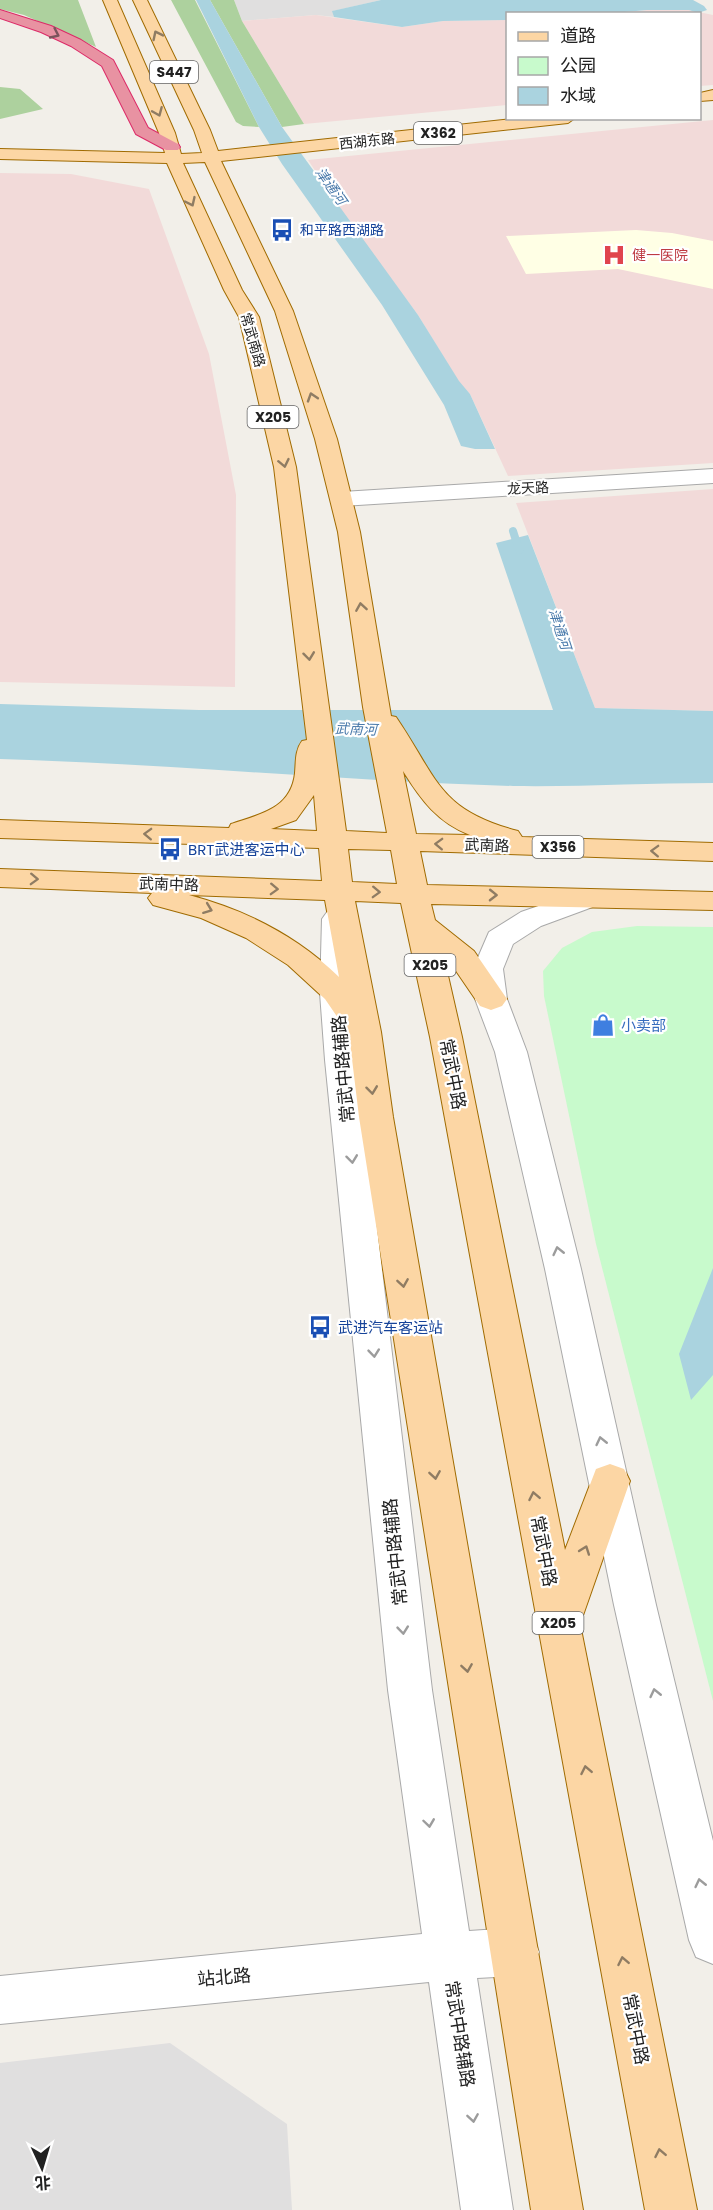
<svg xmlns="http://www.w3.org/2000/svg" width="713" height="2210" font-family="Poppins,'Noto Sans SC',sans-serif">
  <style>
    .residential { fill: #e0dfdf }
    .commercial { fill: #f2dad9 }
    .education { fill: #ffffe5 }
    .forest { fill: #add19e }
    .park { fill: #c8facc }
    .water { fill: #aad3df }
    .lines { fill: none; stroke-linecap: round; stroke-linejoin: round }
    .stream { stroke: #aad3df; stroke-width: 8 }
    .minor-casing { stroke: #a9a9a9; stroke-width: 2 }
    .major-casing { stroke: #a06b00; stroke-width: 2 }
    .highway-casing { stroke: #dc2a67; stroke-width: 2 }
    .minor { fill: #fff; fill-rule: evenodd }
    .major { fill: #fcd6a4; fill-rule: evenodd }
    .highway { fill: #e892a2; fill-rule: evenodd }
    .oneway { stroke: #7b545c }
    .oneway2 { stroke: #8f7c63 }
    .oneway3 { stroke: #9c9c9c }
    .labels { text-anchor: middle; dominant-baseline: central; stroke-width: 4.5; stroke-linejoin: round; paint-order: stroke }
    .shield { fill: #fff; stroke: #646464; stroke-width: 1.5 }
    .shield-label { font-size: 14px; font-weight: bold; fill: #222 }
    .far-street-label { font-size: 14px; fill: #222; stroke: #fff }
    .far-water-label { font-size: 14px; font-style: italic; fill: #4a7aab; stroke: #fff }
    .far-transit-label { font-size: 14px; fill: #164399; stroke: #fff; text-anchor: start }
    .far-health-label { font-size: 14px; fill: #be3a42; stroke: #fff; text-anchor: start }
    .street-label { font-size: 15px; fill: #222; stroke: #fff }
    .transit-label { font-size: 15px; fill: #164399; stroke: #fff; text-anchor: start }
    .shop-label { font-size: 15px; fill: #366cbe; stroke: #fff; text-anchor: start }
    .near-street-label { font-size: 18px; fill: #222; stroke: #fff }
  </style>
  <rect width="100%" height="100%" fill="#f2efe9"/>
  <!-- residential -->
  <path class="residential" d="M 234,0 L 381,0 L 333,11 L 334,17 L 316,15 L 242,21 Z
    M 170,2043 L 287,2124 L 292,2210 L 0,2210 L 0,2063 Z"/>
  <!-- commercial -->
  <path class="commercial" d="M 647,10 L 689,10 L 713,15 L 713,85 L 700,86 L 700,14 L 603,14 Z
    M 316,15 L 402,27 L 443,21 L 507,20 L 507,105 L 304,124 L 242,21 Z
    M 713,120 L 713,463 L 508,476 L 470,394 L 459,382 L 418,315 L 354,229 L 308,160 Z
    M 0,173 L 71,174 L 149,189 L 209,354 L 236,495 L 235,687 L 0,682 Z
    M 713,489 L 713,711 L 595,708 L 516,503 Z"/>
  <!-- education -->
  <path class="education" d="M 636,230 L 672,233 L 713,241 L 713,289 L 618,269 L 526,274 L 506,236 Z"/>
  <!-- forest -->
  <path class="forest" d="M 0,0 L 78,0 L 96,47 L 24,15 L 0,9 Z
    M 171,0 L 195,0 L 259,127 L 243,126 L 236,122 Z
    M 210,0 L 234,0 L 242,21 L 304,124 L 282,127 Z
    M 0,87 L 20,89 L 43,109 L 0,119 Z"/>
  <!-- park -->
  <path class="park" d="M 637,926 L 713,927 L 713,1701 L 596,1244 L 544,996 L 543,971 L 562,948 L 592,932 Z"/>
  <!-- water -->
  <path class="water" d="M 196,0 L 210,0 L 282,127 L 418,315 L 459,381 L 470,394 L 495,449 L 475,449 L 461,446 L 444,405 L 382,305 L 282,164 L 259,127 Z
    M 381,0 L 693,0 L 704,6 L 707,10 L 698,13 L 689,10 L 647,10 L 603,14 L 508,14 L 507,20 L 443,21 L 402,27 L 334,17 L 332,11 Z
    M 528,535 L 595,708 L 713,711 L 713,783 C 646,783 579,787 513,786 C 342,781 171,764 0,759 L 0,704 L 199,710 L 553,710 L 496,543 Z
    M 713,1268 L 713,1375 L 691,1400 L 679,1354 Z"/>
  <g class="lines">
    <!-- stream -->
    <path class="stream" d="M 513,531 L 519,550"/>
    <!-- minor casing -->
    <g class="minor-casing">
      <path id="minor" d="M 713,469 L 713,483 L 342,506 L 334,504 L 331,499 L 334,494 L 342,492 Z
        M 588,889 L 598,891 L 603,898 L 598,905 L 541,926 L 513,944 L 503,969 L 507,999 L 527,1052 L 581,1269 L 656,1605 L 713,1841 L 713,1964 L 696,1957 L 689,1940 L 614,1605 L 545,1269 L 495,1052 L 475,999 L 473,969 L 489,932 L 521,912 Z
        M 337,909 L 347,912 L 352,919 L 352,993 L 357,1060 L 432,1690 L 469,1931 L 515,1928 L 532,1935 L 539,1952 L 532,1969 L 515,1976 L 477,1978 L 513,2210 L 461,2210 L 429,1982 L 0,2024 L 0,1976 L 422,1934 L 388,1690 L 325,1060 L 320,993 L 322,919 L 327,912 Z"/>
    </g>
    <!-- major casing -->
    <g class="major-casing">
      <path id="major" d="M 103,0 L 117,0 L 175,133 L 181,154 L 202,153 L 194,130 L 133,0 L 147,0 L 210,130 L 218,151 L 521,118 L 575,118 L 568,123 L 221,161 L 293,311 L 337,439 L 360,532 L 391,716 L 396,717 C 438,779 438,810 518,831 L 522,837 L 713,843 L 713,861 L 420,851 L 427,885 L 713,892 L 713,910 L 431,904 L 435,920 L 474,951 L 507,999 L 502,1006 L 491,1010 L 480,1006 L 452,965 L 444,958 L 462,1037 L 565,1550 L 596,1469 L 610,1464 L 624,1469 L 630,1481 L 580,1624 L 697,2210 L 645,2210 L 430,1037 L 401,903 L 355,901 L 381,1032 L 393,1117 L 583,2210 L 531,2210 L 359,1117 L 349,1034 L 325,999 L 288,965 L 246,938 L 201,918 L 153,905 L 148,898 L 152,893 L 0,887 L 0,869 L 322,881 L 319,848 L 0,838 L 0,820 L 229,828 L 231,824 C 260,814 291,809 295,773 C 296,762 295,750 302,741 L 307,740 L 274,467 L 239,317 L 224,290 L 167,163 L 0,159 L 0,149 L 165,153 L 159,133 ZM 205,162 L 275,311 L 315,439 L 338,532 L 363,707 L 387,833 L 346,831 L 296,467 L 259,317 L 242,290 L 183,163 ZM 403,771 C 421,800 438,823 470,835 L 416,834 ZM 314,795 L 317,831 L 271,829 L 296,820 ZM 348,849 L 391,850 L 397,884 L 352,882 ZM 189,895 L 325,900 L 339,977 C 297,936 246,910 189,895 Z
        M 713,90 L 713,100 L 700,101 L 700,93 Z"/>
    </g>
    <!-- highway casing -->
    <g class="highway-casing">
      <path id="highway" d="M 0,10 L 51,26 L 81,40 L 113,60 L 148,128 L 178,144 L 180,147 L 178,150 L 166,150 L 136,134 L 102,66 L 71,46 L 41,32 L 0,18 Z"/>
    </g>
    <!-- minor -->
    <use href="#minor" class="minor"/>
    <!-- major -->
    <use href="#major" class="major"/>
    <!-- highway -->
    <use href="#highway" class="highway"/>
  </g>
  <!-- one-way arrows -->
  <defs><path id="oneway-chevron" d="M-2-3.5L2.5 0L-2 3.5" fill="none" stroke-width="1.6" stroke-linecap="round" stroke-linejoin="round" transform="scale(1.5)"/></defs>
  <use class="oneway" href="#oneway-chevron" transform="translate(55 34) rotate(25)"/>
  <g class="oneway2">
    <use href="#oneway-chevron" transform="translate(157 35) rotate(-116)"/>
    <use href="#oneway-chevron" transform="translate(158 112) rotate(67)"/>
    <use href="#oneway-chevron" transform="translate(191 202) rotate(65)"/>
    <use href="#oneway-chevron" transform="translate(312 397) rotate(-108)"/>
    <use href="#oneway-chevron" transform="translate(284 463) rotate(78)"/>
    <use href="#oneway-chevron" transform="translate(361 607) rotate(-99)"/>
    <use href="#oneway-chevron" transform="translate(309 656) rotate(83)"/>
    <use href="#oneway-chevron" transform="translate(148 834) rotate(-178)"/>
    <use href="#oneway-chevron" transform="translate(439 844) rotate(-178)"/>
    <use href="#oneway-chevron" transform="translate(655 851) rotate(-178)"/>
    <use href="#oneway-chevron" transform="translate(34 879) rotate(2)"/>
    <use href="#oneway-chevron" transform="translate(274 889) rotate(2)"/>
    <use href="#oneway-chevron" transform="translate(376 892) rotate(2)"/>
    <use href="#oneway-chevron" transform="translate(493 895) rotate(1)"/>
    <use href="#oneway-chevron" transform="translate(208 909) rotate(21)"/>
    <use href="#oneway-chevron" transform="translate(372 1090) rotate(83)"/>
    <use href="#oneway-chevron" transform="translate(403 1283) rotate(81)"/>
    <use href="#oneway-chevron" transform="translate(435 1475) rotate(81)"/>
    <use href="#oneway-chevron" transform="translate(534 1496) rotate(-101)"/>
    <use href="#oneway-chevron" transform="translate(585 1550) rotate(-70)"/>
    <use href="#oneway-chevron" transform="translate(467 1668) rotate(81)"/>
    <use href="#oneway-chevron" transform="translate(586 1770) rotate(-101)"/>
    <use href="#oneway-chevron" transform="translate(623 1961) rotate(-101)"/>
    <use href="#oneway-chevron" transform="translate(660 2153) rotate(-101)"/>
  </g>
  <g class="oneway3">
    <use href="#oneway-chevron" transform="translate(352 1159) rotate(83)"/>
    <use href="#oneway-chevron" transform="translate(558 1251) rotate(-103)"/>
    <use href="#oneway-chevron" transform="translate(374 1353) rotate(84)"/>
    <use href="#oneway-chevron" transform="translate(601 1441) rotate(-103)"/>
    <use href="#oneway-chevron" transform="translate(403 1630) rotate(84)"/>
    <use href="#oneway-chevron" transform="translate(655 1693) rotate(-103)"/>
    <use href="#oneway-chevron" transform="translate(429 1823) rotate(82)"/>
    <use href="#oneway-chevron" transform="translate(700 1883) rotate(-103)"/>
    <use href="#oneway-chevron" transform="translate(473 2118) rotate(81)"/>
  </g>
  <!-- icons -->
  <defs>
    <g id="bus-bare" transform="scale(1.8)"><path d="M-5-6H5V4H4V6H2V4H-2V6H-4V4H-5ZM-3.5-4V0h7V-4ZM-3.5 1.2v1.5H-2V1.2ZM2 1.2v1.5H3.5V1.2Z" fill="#1a4fb4" stroke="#fff" stroke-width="2.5" paint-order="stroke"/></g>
    <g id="hospital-bare" transform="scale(1.8)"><path d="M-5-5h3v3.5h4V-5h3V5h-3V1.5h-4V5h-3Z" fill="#e0444e" stroke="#fff" stroke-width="2.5" paint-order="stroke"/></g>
    <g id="shop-bare" transform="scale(1.8)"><path d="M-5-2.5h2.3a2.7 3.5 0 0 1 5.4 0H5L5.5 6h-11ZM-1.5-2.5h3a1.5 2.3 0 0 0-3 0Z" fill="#3f7fe0" stroke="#fff" stroke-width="2.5" paint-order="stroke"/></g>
  </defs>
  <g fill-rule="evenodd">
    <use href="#bus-bare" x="282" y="230"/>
    <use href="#hospital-bare" x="614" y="255"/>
    <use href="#bus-bare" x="170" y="849"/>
    <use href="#shop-bare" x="603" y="1025"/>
    <use href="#bus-bare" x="320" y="1327"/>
  </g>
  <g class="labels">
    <!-- shield labels -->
    <g class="shield">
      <rect x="150" y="61" width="48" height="22" rx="4.5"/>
      <rect x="414" y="122" width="48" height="22" rx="4.5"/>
      <rect x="247.5" y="406" width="51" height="22" rx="4.5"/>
      <rect x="532.5" y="836" width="51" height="22" rx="4.5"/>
      <rect x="404.5" y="954" width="51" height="22" rx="4.5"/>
      <rect x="532.5" y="1612" width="51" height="22" rx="4.5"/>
    </g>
    <g class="shield-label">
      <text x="174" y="72">S447</text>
      <text x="438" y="133">X362</text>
      <text x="273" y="417">X205</text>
      <text x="558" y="847">X356</text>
      <text x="430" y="965">X205</text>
      <text x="558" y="1623">X205</text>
    </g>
    <!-- far-street labels -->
    <g class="far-street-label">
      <text transform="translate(367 141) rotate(-6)">西湖东路</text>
      <text transform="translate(253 340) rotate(74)">常武南路</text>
      <text transform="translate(528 488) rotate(-3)">龙天路</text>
    </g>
    <!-- far-water labels -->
    <g class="far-water-label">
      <text transform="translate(331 186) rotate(55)">津通河</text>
      <text transform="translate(560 629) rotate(72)">津通河</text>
      <text transform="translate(356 729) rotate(2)">武南河</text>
    </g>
    <!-- far-transit labels -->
    <g class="far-transit-label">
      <text x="300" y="230">和平路西湖路</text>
    </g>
    <!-- far-health labels -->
    <g class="far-health-label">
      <text x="632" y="255">健一医院</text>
    </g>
    <!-- street labels -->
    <g class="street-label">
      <text transform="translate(487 845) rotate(2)">武南路</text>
      <text transform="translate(169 884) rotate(2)">武南中路</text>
    </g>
    <!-- transit labels -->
    <g class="transit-label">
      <text x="188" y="849">BRT武进客运中心</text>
      <text x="338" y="1327">武进汽车客运站</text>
    </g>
    <!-- shop labels -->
    <g class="shop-label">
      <text x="621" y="1025">小卖部</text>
    </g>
    <!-- near-street labels -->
    <g class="near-street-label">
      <text transform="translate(343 1069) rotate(-95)">常武中路辅路</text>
      <text transform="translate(453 1074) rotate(79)">常武中路</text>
      <text transform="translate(544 1551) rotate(79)">常武中路</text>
      <text transform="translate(395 1552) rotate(-96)">常武中路辅路</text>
      <text transform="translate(224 1977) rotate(-5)">站北路</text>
      <text transform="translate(636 2029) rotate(79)">常武中路</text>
      <text transform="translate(460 2034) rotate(81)">常武中路辅路</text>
    </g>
  </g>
  <!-- legend -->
  <rect x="506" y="12" width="195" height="108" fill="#ffffff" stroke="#a7a7a7" stroke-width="1.5"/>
  <rect x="518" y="32" width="30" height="9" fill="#fcd6a4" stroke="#a7a7a7" stroke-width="1.5"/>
  <text x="560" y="42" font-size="18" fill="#222222">道路</text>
  <rect x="518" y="57" width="30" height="18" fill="#c8facc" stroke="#a7a7a7" stroke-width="1.5"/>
  <text x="560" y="72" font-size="18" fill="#222222">公园</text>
  <rect x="518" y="87" width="30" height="18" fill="#aad3df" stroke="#a7a7a7" stroke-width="1.5"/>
  <text x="560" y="102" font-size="18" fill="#222222">水域</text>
  <!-- north arrow -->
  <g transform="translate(42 2168) rotate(176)" stroke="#ffffff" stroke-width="4.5" paint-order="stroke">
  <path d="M0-4.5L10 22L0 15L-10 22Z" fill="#222222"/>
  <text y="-9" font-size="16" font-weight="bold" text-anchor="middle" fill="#222222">北</text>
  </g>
</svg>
